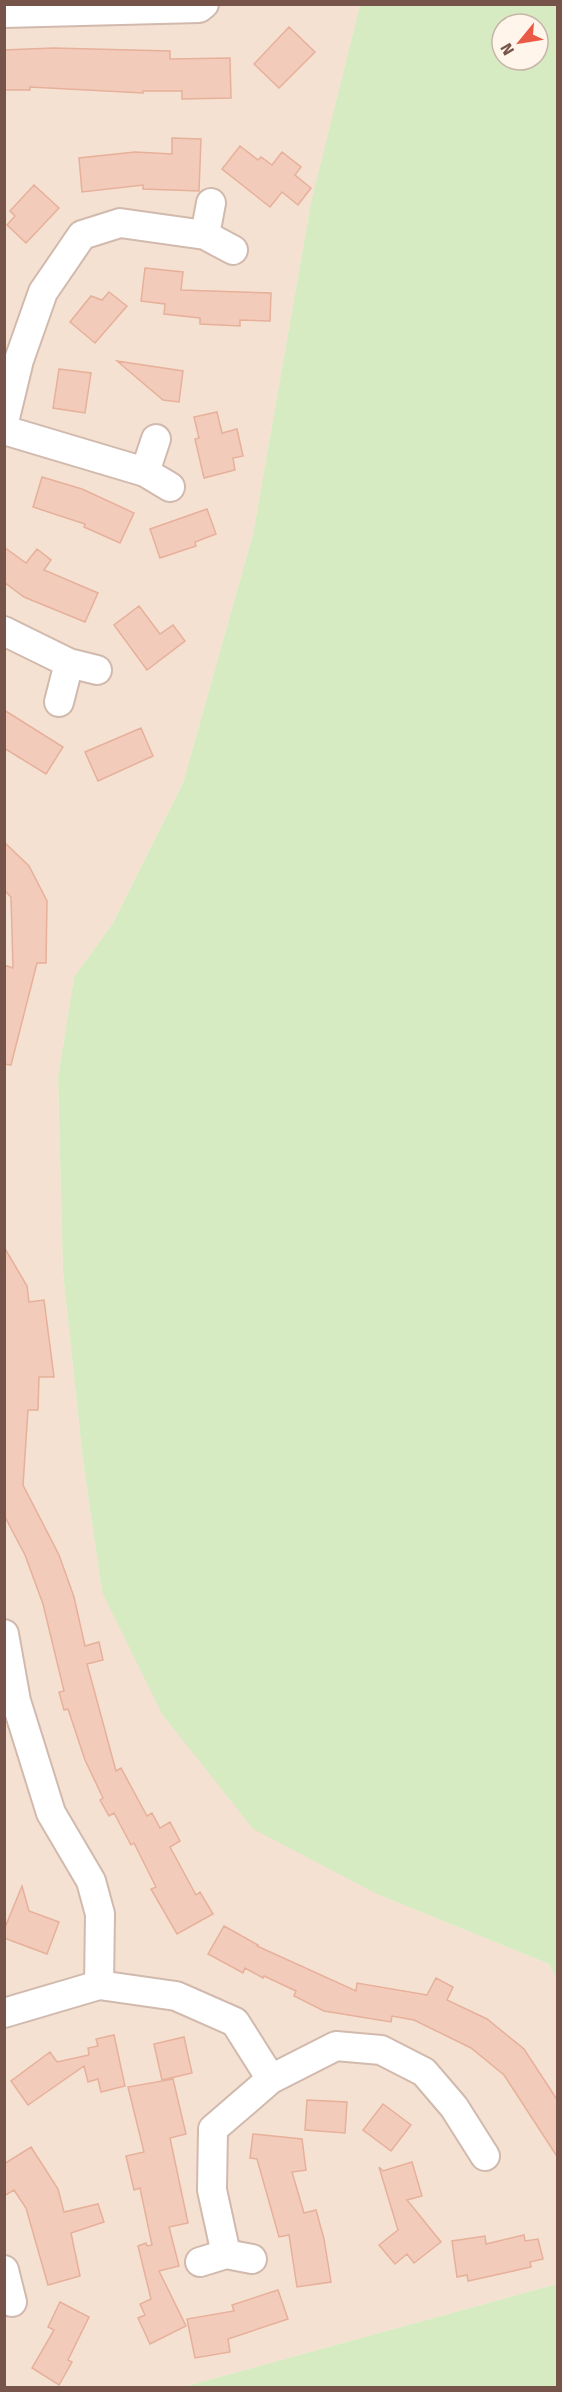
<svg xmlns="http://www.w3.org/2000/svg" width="562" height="2392" font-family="'Fira Sans',sans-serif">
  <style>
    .residential { fill: #f5e1d2 }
    .green { fill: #d6ebc2; fill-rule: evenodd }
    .building { fill: #f3cbba; stroke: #e6b09a; stroke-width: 1.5 }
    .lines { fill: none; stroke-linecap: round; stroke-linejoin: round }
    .minor-casing { stroke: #d1b9ad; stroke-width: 32 }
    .minor { stroke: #fff; stroke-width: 28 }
  </style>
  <rect width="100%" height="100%" fill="#fdf0e4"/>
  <!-- residential -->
  <path class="residential" d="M 5,5 L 360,5 L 311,202 L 253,534 L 183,783 L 113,923 L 74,977 L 58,1077 L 63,1273 L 83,1461 L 102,1592 L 377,1894 L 549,1964 L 557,1979 L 557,2284 L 183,2387 L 5,2388 Z"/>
  <!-- green -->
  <path class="green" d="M 360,5 L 557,5 L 557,1979 L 549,1964 L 377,1894 L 253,1829 L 162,1714 L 102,1592 L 83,1461 L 63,1273 L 58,1077 L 74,977 L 113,923 L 183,783 L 253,534 L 311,202 ZM 502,24 L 538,24 L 538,60 L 502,60 Z
    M 557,2284 L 557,2387 L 183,2387 Z"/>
  <!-- building -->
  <path class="building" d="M 289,27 L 315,52 L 279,88 L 254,64 Z
    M 53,48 L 170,51 L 170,59 L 230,58 L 231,98 L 182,99 L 182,91 L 143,91 L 143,93 L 30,87 L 30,90 L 4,90 L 4,50 Z
    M 172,138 L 201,139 L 199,191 L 143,189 L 143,185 L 82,192 L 79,158 L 135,152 L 172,154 Z
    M 240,146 L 258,160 L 261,157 L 272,165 L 282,152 L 301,167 L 295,175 L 311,188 L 298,205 L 282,192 L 270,207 L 222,169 Z
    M 34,185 L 59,208 L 26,243 L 7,225 L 15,216 L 10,211 Z
    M 145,268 L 183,272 L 181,290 L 271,293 L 270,321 L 240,320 L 240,326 L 200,324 L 200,318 L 164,314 L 165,304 L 141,301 Z
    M 109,292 L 127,306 L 95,343 L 70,322 L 91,296 L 102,300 Z
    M 117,361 L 183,371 L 179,402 L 163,400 Z
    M 59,369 L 91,373 L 85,413 L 53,408 Z
    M 217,412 L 222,433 L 237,429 L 243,456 L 233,458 L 235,470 L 204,478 L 195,439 L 199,438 L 194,417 Z
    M 42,477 L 82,489 L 134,513 L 120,543 L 84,527 L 85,524 L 33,507 Z
    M 207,509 L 216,534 L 195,542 L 196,546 L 160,558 L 150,529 Z
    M 4,547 L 26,563 L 37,549 L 51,560 L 44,570 L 98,593 L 85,622 L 24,597 L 4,582 Z
    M 139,606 L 160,634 L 173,625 L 185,641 L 147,670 L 114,625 Z
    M 4,710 L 63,747 L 46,774 L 4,748 Z
    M 141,728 L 153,756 L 98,781 L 85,752 Z
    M 4,842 L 29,866 L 47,901 L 46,963 L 37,963 L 11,1065 L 4,1064 L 4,965 L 13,968 L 11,897 L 4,890 Z
    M 4,1247 L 27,1286 L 29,1302 L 44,1300 L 54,1377 L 39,1377 L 38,1410 L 28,1410 L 23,1485 L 59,1555 L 74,1597 L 85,1646 L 99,1642 L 103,1660 L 87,1664 L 116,1771 L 121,1768 L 147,1816 L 152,1813 L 160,1828 L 170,1822 L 180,1841 L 170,1847 L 196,1895 L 200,1892 L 213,1914 L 177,1934 L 151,1889 L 156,1887 L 134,1843 L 131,1845 L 114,1813 L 109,1816 L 100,1800 L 103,1798 L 85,1760 L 68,1709 L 64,1710 L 59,1692 L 64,1691 L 43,1604 L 25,1555 L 4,1515 Z
    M 22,1886 L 29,1911 L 59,1922 L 47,1954 L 4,1938 L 4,1930 Z
    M 224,1926 L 258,1945 L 257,1946 L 356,1991 L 357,1983 L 427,1995 L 436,1978 L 453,1987 L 447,2000 L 487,2019 L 524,2049 L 558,2101 L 558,2158 L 504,2075 L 471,2048 L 414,2020 L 392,2016 L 391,2022 L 324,2011 L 294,1996 L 296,1991 L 264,1976 L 263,1978 L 245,1968 L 243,1973 L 208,1954 Z
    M 114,2035 L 125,2086 L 101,2092 L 98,2079 L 88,2082 L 84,2066 L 28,2105 L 11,2081 L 50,2052 L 57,2062 L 89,2055 L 88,2048 L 98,2046 L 96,2039 Z
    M 184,2037 L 192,2073 L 162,2080 L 154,2044 Z
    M 173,2079 L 186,2134 L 170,2138 L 188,2223 L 169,2227 L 179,2266 L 159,2271 L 186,2326 L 150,2344 L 138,2318 L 145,2315 L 140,2304 L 151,2299 L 138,2246 L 146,2243 L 147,2246 L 152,2245 L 140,2188 L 134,2190 L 126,2156 L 144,2152 L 128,2087 Z
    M 307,2100 L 347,2102 L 345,2133 L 305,2130 Z
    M 383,2104 L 411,2125 L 391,2151 L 363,2130 Z
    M 253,2134 L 302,2139 L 306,2170 L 292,2172 L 304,2213 L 316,2210 L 324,2239 L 331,2282 L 297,2287 L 289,2235 L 279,2237 L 257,2159 L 250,2158 Z
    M 31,2147 L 58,2189 L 64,2212 L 98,2204 L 104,2222 L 71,2233 L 80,2276 L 48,2285 L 26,2208 L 14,2190 L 4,2196 L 4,2164 Z
    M 412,2162 L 422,2196 L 407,2200 L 441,2242 L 414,2263 L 407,2254 L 395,2264 L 379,2245 L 398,2230 L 379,2167 L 383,2171 Z
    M 524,2235 L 525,2241 L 538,2239 L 543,2259 L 530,2262 L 531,2267 L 468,2281 L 467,2275 L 457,2277 L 452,2241 L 485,2236 L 486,2244 Z
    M 278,2290 L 288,2319 L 228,2339 L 230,2352 L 195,2358 L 187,2319 L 234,2311 L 232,2305 Z
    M 60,2302 L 89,2317 L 68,2360 L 72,2362 L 59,2385 L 32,2368 L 54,2330 L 48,2327 Z"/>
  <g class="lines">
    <!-- minor casing -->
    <g class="minor-casing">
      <path id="minor" d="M 4,13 L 199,8 L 204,4
        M 205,235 L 211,203
        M 4,422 L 19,360 L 43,292 L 82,235 L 120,223 L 205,235 L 233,250
        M 4,430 L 145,472 L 170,487
        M 145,472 L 156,439
        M 4,631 L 69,663 L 97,670
        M 59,702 L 69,663
        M 4,1634 L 16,1701 L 51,1813 L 91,1881 L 100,1914 L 99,1985
        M 4,2013 L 99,1985 L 176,1996 L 235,2022 L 271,2079
        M 226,2254 L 212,2190 L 213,2129 L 271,2079 L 336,2046 L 381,2050 L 424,2072 L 454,2107 L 485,2156
        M 200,2262 L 226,2254 L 252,2259
        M 4,2270 L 12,2302"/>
    </g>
    <!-- minor -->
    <use href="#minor" class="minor"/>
  </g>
  <!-- border -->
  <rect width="562" height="2392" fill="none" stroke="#765449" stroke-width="12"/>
  <!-- north arrow -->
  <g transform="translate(520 42) rotate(240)"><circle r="28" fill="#fff5ea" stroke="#c8b5aa" stroke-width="1.5"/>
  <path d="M0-4.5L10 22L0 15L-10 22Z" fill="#ea5945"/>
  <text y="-9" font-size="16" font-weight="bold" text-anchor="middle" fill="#765449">N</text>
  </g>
</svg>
